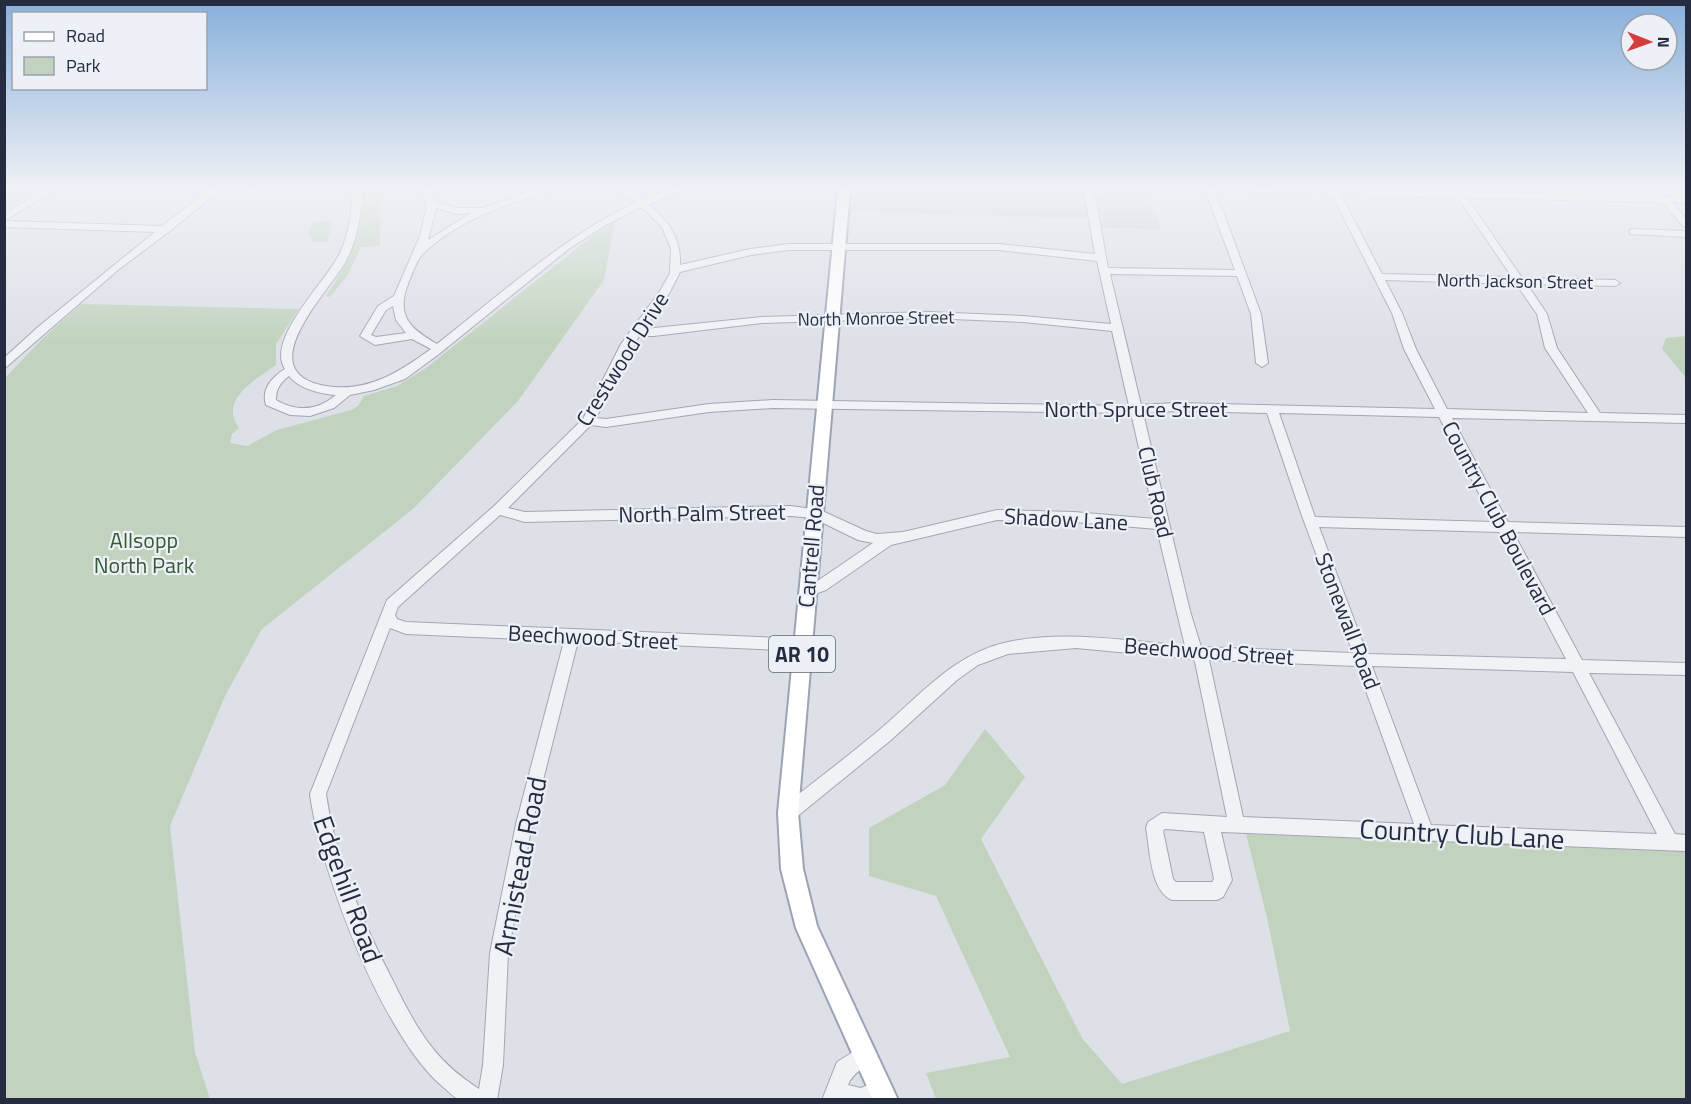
<svg xmlns="http://www.w3.org/2000/svg" width="1691" height="1104" font-family="'Titillium Web',sans-serif">
  <style>
    .built { fill: #cccfda }
    .green { fill: #c1d3be }
    .lines { fill: none; stroke-linecap: round; stroke-linejoin: round }
    .minor-casing { stroke: #a3a6b2; stroke-width: 2 }
    .major-casing { stroke: #9da2b5; stroke-width: 4 }
    .minor { fill: #f1f2f6; fill-rule: evenodd }
    .major { fill: #fff; fill-rule: evenodd }
    .labels { text-anchor: middle; dominant-baseline: central; stroke-width: 4.5; stroke-linejoin: round; paint-order: stroke }
    .far-street-label { font-size: 18px; fill: #262c40; stroke: #edf0f6 }
    .shield { fill: #edf0f6; stroke: #626777; stroke-width: 1.5 }
    .shield-label { font-size: 21px; font-weight: bold; fill: #262c40 }
    .street-label { font-size: 22px; fill: #262c40; stroke: #edf0f6 }
    .park-label { font-size: 22px; fill: #345c33; stroke: #edf0f6 }
    .near-street-label { font-size: 27px; fill: #262c40; stroke: #edf0f6 }
  </style>
  <rect width="100%" height="100%" fill="#dee0e8"/>
  <!-- built -->
  <path class="built" d="M 4,190 L 39,190 L 5,210 Z
    M 854,190 L 1148,190 L 1161,229 L 1100,228 L 1098,220 L 1086,219 L 851,211 Z"/>
  <!-- green -->
  <path class="green" d="M 364,190 L 381,190 L 380,246 L 361,247 L 347,276 L 330,297 L 326,296 C 351,258 363,236 364,190 Z
    M 333,220 L 327,242 L 314,242 L 308,234 L 313,222 Z
    M 615,221 L 604,280 L 518,401 L 413,509 L 262,629 L 225,696 L 170,826 L 195,1052 L 210,1099 L 5,1099 L 5,378 L 43,338 L 81,304 L 299,309 L 276,344 L 276,365 C 256,379 218,400 239,428 L 232,434 L 230,443 L 247,446 L 277,430 L 351,410 L 358,406 L 364,396 L 397,386 L 426,368 L 589,239 Z
    M 1686,336 L 1686,378 L 1662,349 L 1666,338 Z
    M 985,729 L 1025,777 L 981,839 L 1082,1038 L 1122,1084 L 1290,1031 L 1268,922 L 1246,834 L 1686,850 L 1686,1099 L 936,1099 L 926,1073 L 1010,1057 L 936,896 L 869,876 L 869,828 L 945,785 Z"/>
  <g class="lines">
    <!-- minor casing -->
    <g class="minor-casing">
      <path id="minor" d="M 44,190 L 55,190 L 4,221 L 4,214 Z
        M 209,190 L 220,190 L 170,231 L 118,270 L 4,369 L 4,358 L 38,327 L 155,232 L 4,227 L 4,221 L 162,226 Z
        M 353,190 L 363,190 C 361,214 358,239 346,261 C 329,292 247,372 326,386 C 367,393 399,372 431,349 L 412,339 L 375,345 L 360,336 L 378,306 L 394,296 L 420,236 L 427,206 L 421,190 L 431,190 L 435,202 L 457,208 L 483,208 L 528,192 L 553,190 C 544,196 529,198 518,201 C 485,212 448,229 423,254 C 417,259 410,279 407,287 C 396,318 413,330 437,344 C 502,293 562,238 636,202 L 617,190 C 629,190 636,190 644,199 L 670,190 L 684,190 L 649,204 C 669,223 681,236 680,265 L 750,249 L 788,244 L 999,244 L 1095,254 L 1084,190 L 1094,190 L 1108,268 L 1235,270 L 1205,190 L 1215,190 L 1261,314 L 1268,363 L 1262,367 L 1256,363 L 1251,314 L 1237,276 L 1110,274 L 1141,405 L 1175,403 L 1435,409 L 1404,349 L 1392,313 L 1332,195 L 1254,193 L 1249,190 L 1454,192 L 1454,190 L 1462,190 L 1463,192 L 1686,197 L 1686,203 L 1672,202 L 1686,219 L 1686,227 L 1683,226 L 1661,202 L 1467,198 L 1522,278 L 1615,280 L 1620,283 L 1615,286 L 1527,284 L 1547,314 L 1557,348 L 1600,413 L 1686,415 L 1686,423 L 1452,418 L 1508,522 L 1686,527 L 1686,537 L 1513,532 L 1582,660 L 1686,663 L 1686,675 L 1589,673 L 1675,834 L 1686,835 L 1686,851 L 1221,832 L 1232,880 L 1223,897 L 1217,900 L 1172,900 C 1150,891 1150,849 1146,828 L 1148,822 L 1162,813 L 1227,817 L 1195,662 L 1193,659 L 1076,648 L 1008,654 L 978,665 L 957,680 L 891,740 L 794,819 L 788,821 L 782,819 L 780,813 L 782,807 C 814,782 847,757 878,731 C 919,697 954,653 1008,642 C 1063,630 1129,641 1185,646 L 1157,529 L 1074,522 L 997,520 L 891,545 L 826,590 L 807,597 L 802,595 L 800,591 L 802,587 L 816,582 L 873,543 L 858,540 L 813,518 L 791,516 L 525,522 L 500,515 L 398,607 L 395,615 L 397,619 L 406,622 L 803,639 L 808,641 L 810,645 L 808,649 L 803,651 L 578,641 L 532,824 L 508,953 L 503,1065 L 497,1100 C 486,1100 471,1102 460,1100 C 454,1098 447,1090 442,1086 C 383,1036 320,871 310,794 L 387,600 L 493,507 L 583,419 L 621,344 L 660,291 L 670,273 L 671,249 L 662,227 L 641,207 L 606,225 L 570,248 L 439,354 L 405,379 L 374,390 L 350,395 L 334,408 L 310,416 L 290,415 L 266,405 C 261,389 272,377 285,369 C 265,339 327,281 340,253 C 349,233 352,212 353,190 ZM 1341,195 L 1458,198 L 1512,277 L 1382,274 ZM 436,208 L 456,214 L 471,213 L 428,240 ZM 788,250 L 999,250 L 1097,261 L 1111,324 L 1023,316 L 928,312 L 762,317 L 644,329 L 670,292 L 680,272 L 751,255 ZM 1385,280 L 1516,284 L 1537,314 L 1545,348 L 1588,413 L 1447,409 L 1416,349 L 1402,313 ZM 393,306 L 396,320 L 406,333 L 376,337 L 371,335 L 386,310 ZM 928,318 L 1023,322 L 1112,331 L 1129,406 L 773,400 L 709,404 L 606,419 L 596,418 L 639,336 L 654,336 L 762,323 ZM 289,376 C 299,389 321,394 336,395 C 317,411 297,412 276,400 C 276,389 280,383 289,376 ZM 773,408 L 1131,413 L 1155,519 L 1074,512 L 997,510 L 903,532 L 877,534 L 866,531 L 820,510 L 791,506 L 525,512 L 508,508 L 591,425 L 606,427 L 709,412 ZM 1175,411 L 1267,413 L 1302,516 L 1353,653 L 1201,647 L 1190,611 L 1143,413 ZM 1279,413 L 1439,417 L 1494,522 L 1315,517 ZM 1319,527 L 1499,532 L 1566,659 L 1367,654 ZM 390,628 L 406,634 L 564,641 L 516,824 L 490,953 L 483,1065 L 479,1089 C 462,1078 447,1066 434,1050 C 416,1028 403,1001 390,975 C 361,918 335,857 326,794 ZM 1209,660 L 1357,666 L 1414,824 L 1243,817 ZM 1372,666 L 1573,672 L 1657,834 L 1431,825 ZM 1165,829 L 1204,832 L 1214,879 L 1212,882 L 1176,882 L 1173,879 L 1163,831 Z
        M 1633,229 L 1686,231 L 1686,237 L 1630,234 L 1630,230 Z
        M 864,1045 L 871,1048 L 874,1055 C 868,1068 853,1071 848,1085 L 861,1088 L 881,1079 L 888,1082 L 891,1089 L 888,1096 L 880,1100 L 822,1100 L 837,1062 Z"/>
    </g>
    <!-- major casing -->
    <g class="major-casing">
      <path id="major" d="M 838,190 L 850,190 L 798,813 L 803,869 L 817,926 L 898,1100 L 873,1100 L 796,928 L 781,869 L 778,813 Z"/>
    </g>
    <!-- minor -->
    <use href="#minor" class="minor"/>
    <!-- major -->
    <use href="#major" class="major"/>
  </g>
  <!-- sky -->
  <linearGradient id="sky" x2="0" y2="1"><stop stop-color="#87afdc"/><stop offset="0.55" stop-color="#f0f1f5"/><stop offset="1" stop-color="#f0f1f5" stop-opacity="0"/></linearGradient>
  <rect width="1691" height="344" fill="url(#sky)"/>
  <g class="labels">
    <!-- far-street labels -->
    <g class="far-street-label">
      <text transform="translate(1515 281) rotate(1)">North Jackson Street</text>
      <text transform="translate(876 318) rotate(-1)">North Monroe Street</text>
    </g>
    <!-- shield labels -->
    <rect class="shield" x="769" y="636" width="66" height="36" rx="4.5"/>
    <g class="shield-label">
      <text x="802" y="654">AR 10</text>
    </g>
    <!-- street labels -->
    <g class="street-label">
      <text transform="translate(622 359) rotate(-58)">Crestwood Drive</text>
      <text x="1136" y="409">North Spruce Street</text>
      <text transform="translate(1156 492) rotate(77)">Club Road</text>
      <text transform="translate(702 513) rotate(-1)">North Palm Street</text>
      <text transform="translate(1499 518) rotate(62)">Country Club Boulevard</text>
      <text transform="translate(1066 519) rotate(3)">Shadow Lane</text>
      <text transform="translate(811 546) rotate(-85)">Cantrell Road</text>
      <text transform="translate(1348 621) rotate(69)">Stonewall Road</text>
      <text transform="translate(593 637) rotate(3)">Beechwood Street</text>
      <text transform="translate(1209 651) rotate(4)">Beechwood Street</text>
    </g>
    <!-- park labels -->
    <g class="park-label">
      <text x="144" y="540">Allsopp<tspan x="144" dy="25">North Park</tspan></text>
    </g>
    <!-- near-street labels -->
    <g class="near-street-label">
      <text transform="translate(1462 833) rotate(3)">Country Club Lane</text>
      <text transform="translate(519 866) rotate(-79)">Armistead Road</text>
      <text transform="translate(349 889) rotate(70)">Edgehill Road</text>
    </g>
  </g>
  <!-- border -->
  <rect width="1691" height="1104" fill="none" stroke="#262c40" stroke-width="12"/>
  <!-- legend -->
  <rect x="12" y="12" width="195" height="78" fill="#edf0f6" stroke="#9da2ad" stroke-width="1.5"/>
  <rect x="24" y="32" width="30" height="9" fill="#ffffff" stroke="#9da2ad" stroke-width="1.5"/>
  <text x="66" y="42" font-size="18" fill="#262c40">Road</text>
  <rect x="24" y="57" width="30" height="18" fill="#c1d3be" stroke="#9da2ad" stroke-width="1.5"/>
  <text x="66" y="72" font-size="18" fill="#262c40">Park</text>
  <!-- north arrow -->
  <g transform="translate(1649 42) rotate(91)"><circle r="28" fill="#edf0f6" stroke="#9da2ad" stroke-width="1.5"/>
  <path d="M0-4.5L10 22L0 15L-10 22Z" fill="#d53c3b"/>
  <text y="-9" font-size="16" font-weight="bold" text-anchor="middle" fill="#262c40">N</text>
  </g>
</svg>
